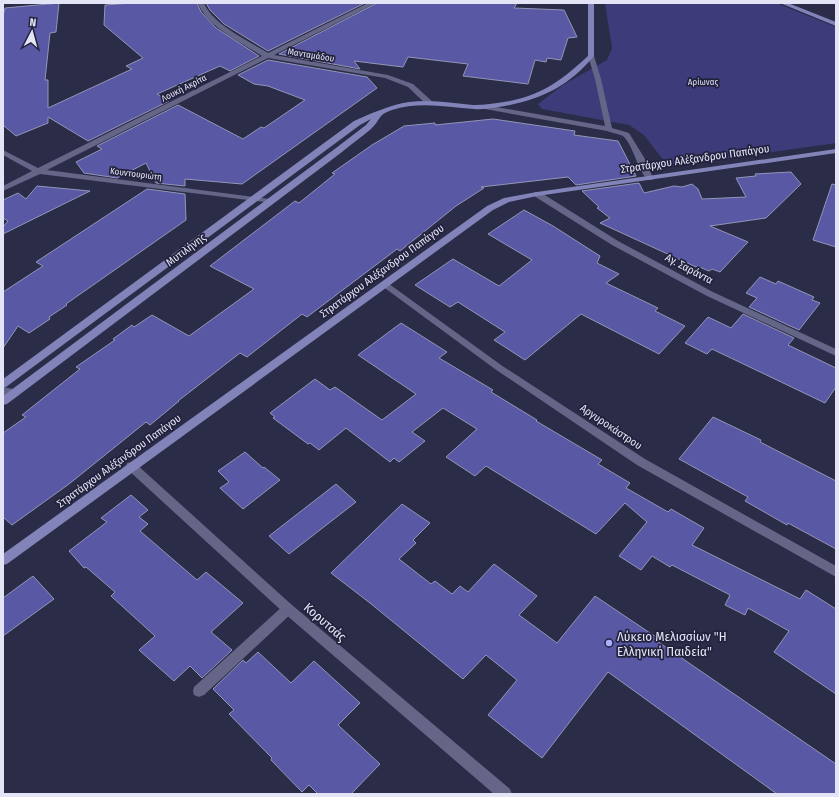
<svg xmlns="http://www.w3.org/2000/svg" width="839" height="797" font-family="'Fira Sans Condensed',sans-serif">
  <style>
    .green { fill: #3d3b7a }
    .building { fill: #5958a4; stroke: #9396b7 }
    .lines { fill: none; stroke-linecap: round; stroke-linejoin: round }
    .lane { fill: #646587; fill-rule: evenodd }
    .street { fill: #646587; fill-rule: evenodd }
    .secondary { fill: #8183b9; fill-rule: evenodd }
    .poi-dot { fill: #acaffb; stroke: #22223d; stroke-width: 1.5 }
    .labels { text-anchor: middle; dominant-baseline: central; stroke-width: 3.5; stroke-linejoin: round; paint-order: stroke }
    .far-street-label { font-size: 9px; fill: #e3e4f6; stroke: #22223d }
    .far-park-label { font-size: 9px; fill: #d9dbf1; stroke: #22223d }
    .street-label { font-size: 11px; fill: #e3e4f6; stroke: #22223d }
    .near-street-label { font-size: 13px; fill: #e3e4f6; stroke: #22223d }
    .near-poi-label { font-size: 13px; fill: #e3e4f6; stroke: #22223d; text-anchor: start }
  </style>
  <rect width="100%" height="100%" fill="#2b2c48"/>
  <!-- green -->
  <path class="green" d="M 605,3 L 776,3 L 836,27 L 836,143 L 675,166 L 664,161 L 644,135 L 629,125 L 542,109 L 538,104 L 563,85 L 607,60 L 612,48 Z"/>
  <!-- building -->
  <path class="building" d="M 59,3 L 56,32 L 50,33 L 45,80 L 48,80 L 48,108 L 132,69 L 126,66 L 143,58 L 104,25 L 105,5 L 132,3 L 197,3 L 201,12 L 216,28 L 259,56 L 230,71 L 220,66 L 157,94 L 169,101 L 88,141 L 48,117 L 48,123 L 16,136 L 3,125 L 3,16 L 5,8 Z
    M 206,3 L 365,3 L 268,51 L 224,24 L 210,10 Z
    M 377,3 L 517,3 L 514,8 L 564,10 L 577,37 L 568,38 L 561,60 L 547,58 L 546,62 L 535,60 L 528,84 L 463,76 L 468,64 L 408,57 L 403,67 L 354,61 L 360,69 L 279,54 Z
    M 268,60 L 367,77 L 377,88 L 242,184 L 185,179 L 185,186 L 156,183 L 146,163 L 117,178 L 84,173 L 76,162 L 102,149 L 97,146 L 178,105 L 243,139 L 261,127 L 264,128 L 305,100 L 268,86 L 254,84 L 238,75 Z
    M 493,119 L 575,131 L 574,135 L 618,141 L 636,176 L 576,185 L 568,177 L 481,187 L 484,188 L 456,206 L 400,251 L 397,249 L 307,317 L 302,314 L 247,357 L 240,353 L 178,401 L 179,401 L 150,425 L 146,422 L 69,484 L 12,525 L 3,517 L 3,433 L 26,417 L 22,415 L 80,369 L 76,367 L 115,340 L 113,339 L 132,325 L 134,327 L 152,315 L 189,336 L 254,289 L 210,266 L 295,201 L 299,203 L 335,174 L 332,173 L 372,145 L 404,126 L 435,123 L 435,125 Z
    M 791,172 L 801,184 L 766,218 L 710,226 L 748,242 L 720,272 L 712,269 L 709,271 L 697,266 L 696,267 L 600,223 L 610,218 L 597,208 L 599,207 L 582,191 L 639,183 L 644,193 L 674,186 L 682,187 L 692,184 L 698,189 L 702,199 L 746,197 L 736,178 L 756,176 L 755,174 Z
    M 832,184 L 836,185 L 836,247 L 813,240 Z
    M 37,186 L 90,191 L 3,234 L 3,227 L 8,221 L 3,218 L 3,200 L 18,193 L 26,199 Z
    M 147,189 L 185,194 L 186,220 L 66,304 L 67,305 L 49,317 L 50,319 L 29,333 L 18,326 L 3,348 L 3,292 L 43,266 L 36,262 Z
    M 524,210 L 553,226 L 600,256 L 597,263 L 619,274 L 606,283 L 658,308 L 655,311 L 685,326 L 659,354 L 581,314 L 525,360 L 494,340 L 505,332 L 458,302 L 450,307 L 415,285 L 453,259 L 499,286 L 532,260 L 488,234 Z
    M 760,277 L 776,284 L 778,281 L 814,297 L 812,300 L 820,303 L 799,330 L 749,307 L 757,298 L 746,293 Z
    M 743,314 L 794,338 L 788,345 L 836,368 L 836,387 L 825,403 L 712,349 L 707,354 L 685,343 L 708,317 L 731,328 Z
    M 401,323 L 447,352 L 439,358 L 493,390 L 491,392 L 537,420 L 536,421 L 602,460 L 598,464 L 630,483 L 626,488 L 668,512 L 671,509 L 704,528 L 692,545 L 800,599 L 806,590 L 836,609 L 836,694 L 774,652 L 789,631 L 748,608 L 745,615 L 725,605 L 730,595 L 672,565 L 670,567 L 652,556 L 641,570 L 619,556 L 647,522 L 625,503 L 596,534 L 486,466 L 475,476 L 446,457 L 477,429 L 443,408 L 412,432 L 425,441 L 399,462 L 394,458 L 390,462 L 346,428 L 319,450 L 310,443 L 308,444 L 273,418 L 275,417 L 270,413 L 315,379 L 330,390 L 335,387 L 382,420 L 416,394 L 358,355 Z
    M 713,417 L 761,440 L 760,442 L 836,481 L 836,549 L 788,523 L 787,525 L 745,501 L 748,497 L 679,459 Z
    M 245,452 L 263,468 L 264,467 L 280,480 L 243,509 L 220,488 L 229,482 L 218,471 Z
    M 336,484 L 356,502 L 289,554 L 269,536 Z
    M 131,495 L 148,510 L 139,517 L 148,524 L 140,531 L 197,580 L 206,572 L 243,603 L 211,632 L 232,650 L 202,678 L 190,666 L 174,681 L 139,650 L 155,636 L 111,596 L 115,592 L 86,567 L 84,568 L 69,551 L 107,522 L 101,518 Z
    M 402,504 L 430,523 L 413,540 L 416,543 L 399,559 L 431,584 L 435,581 L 452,594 L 460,586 L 468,592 L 494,564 L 537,596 L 519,615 L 557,643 L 595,596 L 656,637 L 654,639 L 836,764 L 836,794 L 777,794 L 608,672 L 542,758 L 488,715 L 517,680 L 486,655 L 463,679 L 370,603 L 331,573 Z
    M 33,576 L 54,599 L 3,636 L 3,598 Z
    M 258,652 L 291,683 L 314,661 L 360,703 L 338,725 L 380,764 L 351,794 L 318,794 L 309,785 L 302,792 L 271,760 L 272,758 L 229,714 L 234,710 L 213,689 L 243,660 L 246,663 Z"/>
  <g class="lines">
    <!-- lane -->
    <path class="lane" d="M 288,604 L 292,605 L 294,609 L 292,613 L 204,695 L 199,697 L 194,695 L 193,691 L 194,687 L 284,605 Z"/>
    <!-- street -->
    <path class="street" d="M 198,3 L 204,3 C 212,24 249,41 268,53 L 368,3 L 376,3 L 274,55 L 388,75 L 413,84 L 434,103 L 430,105 L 427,105 L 408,87 L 385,78 L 268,58 L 47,170 L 270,199 L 274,201 L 273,203 L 40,174 L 3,191 L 3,186 L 32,171 L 3,155 L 3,150 L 38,168 L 262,56 C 242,43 206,26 198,3 Z
      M 589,55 L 594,56 L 601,79 L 612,128 L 629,133 L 645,159 L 653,178 L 652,180 L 649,180 C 640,177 633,144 623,136 C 619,134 612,133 607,131 L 485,109 L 481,107 L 485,105 L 605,126 L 595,79 L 588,56 Z
      M 534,192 L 540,192 L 618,241 L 713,292 L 836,349 L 836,356 L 707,296 L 612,245 L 534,196 Z
      M 385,281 L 501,365 L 645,459 L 836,566 L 836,577 L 637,465 L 495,369 L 382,286 L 381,284 Z
      M 3,387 L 18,390 L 19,393 L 18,396 L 14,397 L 3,395 Z
      M 131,462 L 135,463 L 292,605 L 510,789 L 512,794 L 494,794 L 284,613 L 127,469 L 126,466 L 127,463 Z"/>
    <!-- secondary -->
    <path class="secondary" d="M 588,3 L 594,3 L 594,56 C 571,84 544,98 510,105 C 497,107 486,110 474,109 C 447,107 419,101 392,110 C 377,115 381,120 371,129 C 362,137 351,144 342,152 L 7,404 L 3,405 L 3,396 L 336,148 L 366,125 L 371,119 L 360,125 L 6,387 L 3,388 L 3,379 L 354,121 C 372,113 390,105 409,102 C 431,99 452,103 473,105 C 486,105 497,103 510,101 C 544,94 563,79 588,56 Z
      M 780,3 L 788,3 L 836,22 L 836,26 Z
      M 836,149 L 836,153 L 537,196 L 509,202 L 493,210 L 7,564 L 3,565 L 3,554 L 487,206 L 504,198 L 537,192 Z"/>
  </g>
  <!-- markers -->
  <circle class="poi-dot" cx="609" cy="643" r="4"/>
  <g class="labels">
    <!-- far-street labels -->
    <g class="far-street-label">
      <text transform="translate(311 55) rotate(9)">Μανταμάδου</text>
      <text transform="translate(184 88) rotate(-27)">Λουκή Ακρίτα</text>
      <text transform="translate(136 174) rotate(7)">Κουντουριώτη</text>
    </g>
    <!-- far-park labels -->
    <g class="far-park-label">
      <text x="703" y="82">Αρίωνας</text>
    </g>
    <!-- street labels -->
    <g class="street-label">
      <text transform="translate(695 159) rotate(-8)">Στρατάρχου Αλέξανδρου Παπάγου</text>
      <text transform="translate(186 250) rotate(-37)">Μυτιλήνης</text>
      <text transform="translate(689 269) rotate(28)">Αγ. Σαράντα</text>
      <text transform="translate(382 271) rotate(-36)">Στρατάρχου Αλέξανδρου Παπάγου</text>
      <text transform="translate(611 427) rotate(34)">Αργυροκάστρου</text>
      <text transform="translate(119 461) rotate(-36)">Στρατάρχου Αλέξανδρου Παπάγου</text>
    </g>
    <!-- near-street labels -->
    <g class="near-street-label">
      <text transform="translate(325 622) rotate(41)">Κορυτσάς</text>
    </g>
    <!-- near-poi labels -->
    <g class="near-poi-label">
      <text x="617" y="636">Λύκειο Μελισσίων "Η<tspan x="617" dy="15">Ελληνική Παιδεία"</tspan></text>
    </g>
  </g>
  <!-- border -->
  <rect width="839" height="797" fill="none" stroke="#e3e4f6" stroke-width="8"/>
  <!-- north arrow -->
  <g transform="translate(32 32) rotate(6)" stroke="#22223d" stroke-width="3" paint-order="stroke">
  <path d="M0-3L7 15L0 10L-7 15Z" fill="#e3e4f6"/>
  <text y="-6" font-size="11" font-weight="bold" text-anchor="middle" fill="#e3e4f6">N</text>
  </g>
</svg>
